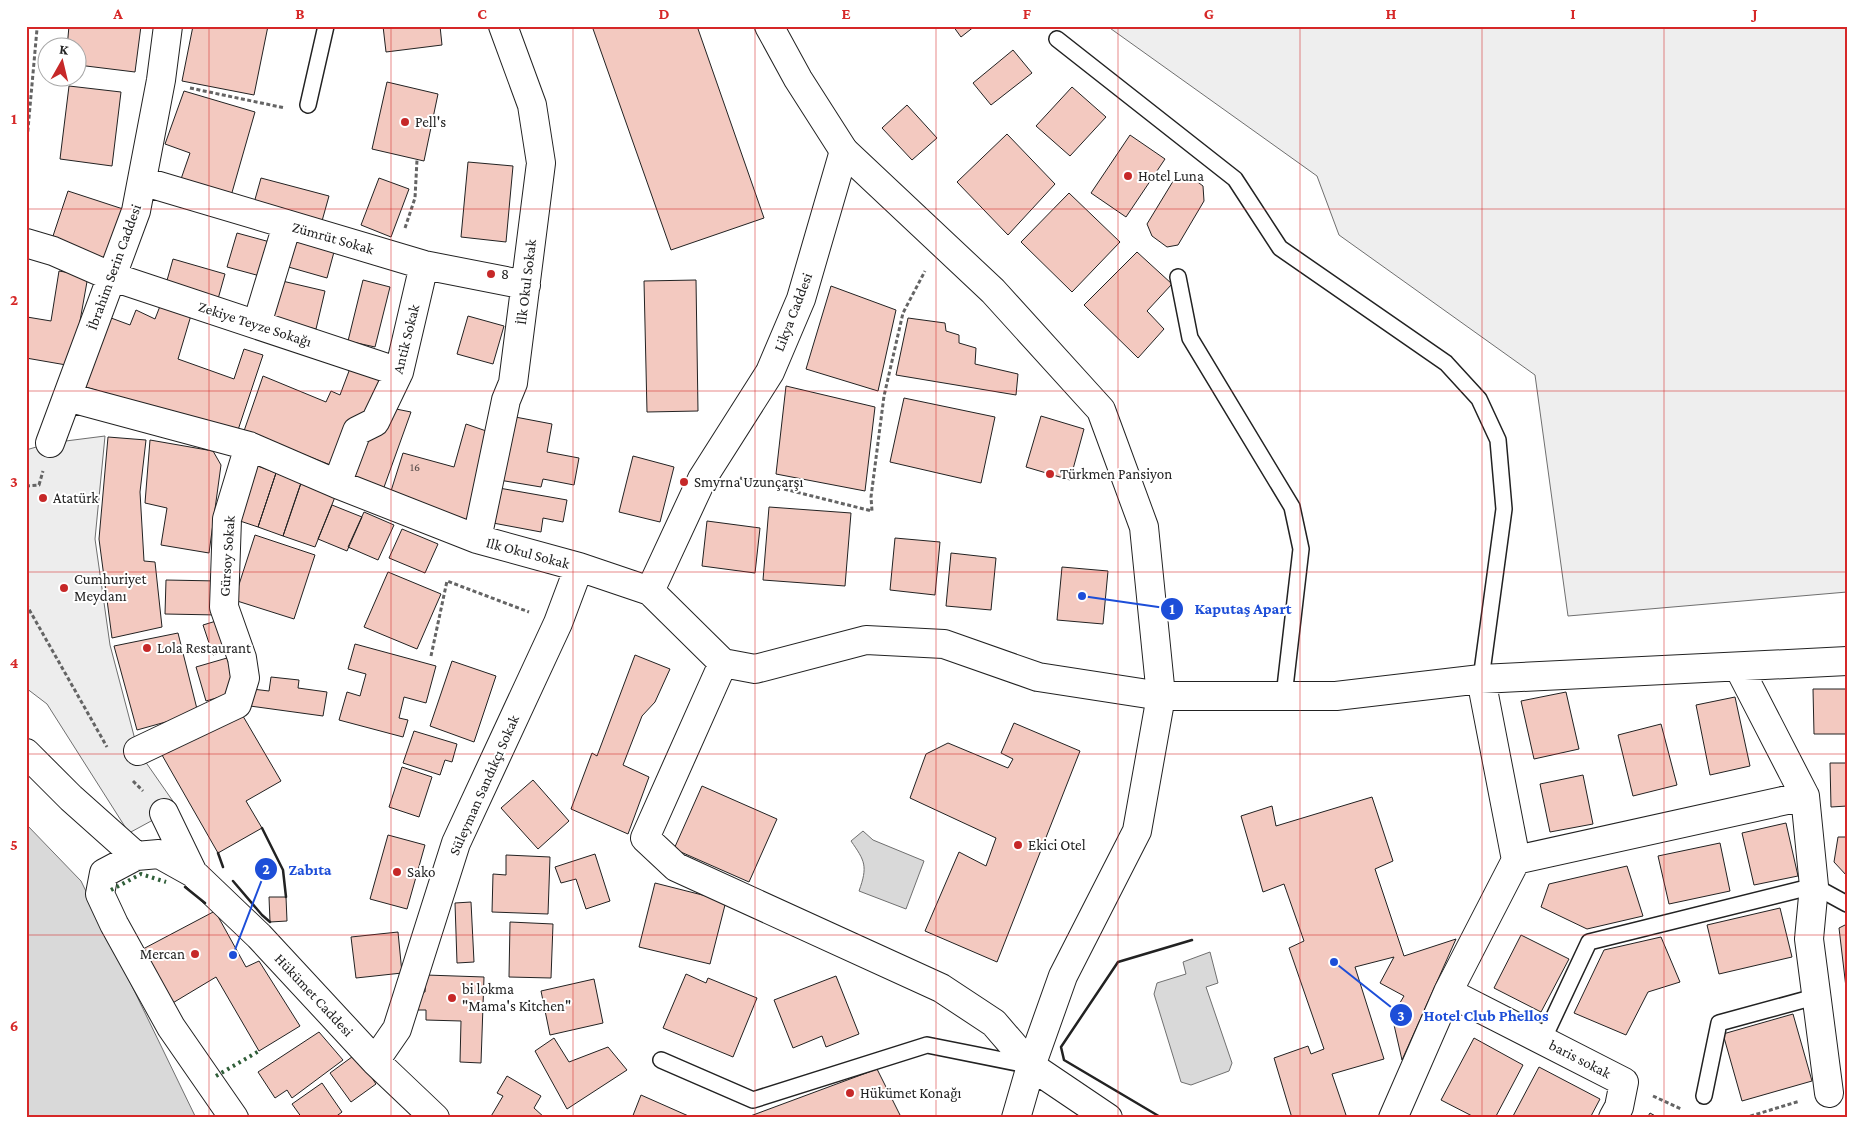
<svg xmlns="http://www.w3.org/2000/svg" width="1873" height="1144" font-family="'Crimson Pro',serif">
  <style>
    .green { fill: #eee; stroke: #6f6f6f }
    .parking { fill: #ededed; stroke: #6f6f6f }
    .water { fill: #d9d9d9; stroke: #6f6f6f }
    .building { fill: #f3c9c0; stroke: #222 }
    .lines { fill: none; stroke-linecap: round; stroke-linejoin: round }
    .lane-casing { stroke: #222; stroke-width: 18 }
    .street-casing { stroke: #222; stroke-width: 30 }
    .secondary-casing { stroke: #222; stroke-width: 30 }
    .path { stroke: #646464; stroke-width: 3; stroke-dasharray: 4 2.5; stroke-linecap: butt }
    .lane { stroke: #fff; stroke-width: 15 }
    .street { stroke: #fff; stroke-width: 28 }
    .secondary { stroke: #fff; stroke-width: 28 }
    .hedge { stroke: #2f5e38; stroke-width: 4; stroke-dasharray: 2.5 4; stroke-linecap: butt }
    .wall { stroke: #222; stroke-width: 2.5 }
    .grid { fill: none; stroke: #d62828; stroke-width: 1; stroke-opacity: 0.55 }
    .poi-dot { fill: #c62828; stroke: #fff; stroke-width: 2 }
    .labels { text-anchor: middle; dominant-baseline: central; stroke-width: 4; stroke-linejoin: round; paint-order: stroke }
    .number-label { font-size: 12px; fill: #564c4a }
    .poi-label { font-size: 15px; fill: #222; stroke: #fff; text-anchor: start }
    .street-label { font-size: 15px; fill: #222; stroke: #fff }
    .leader { fill: none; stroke: #1d4ed8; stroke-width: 2 }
    .callout-dot { fill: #1d4ed8; stroke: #fff; stroke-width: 2 }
    .mark-label { font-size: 15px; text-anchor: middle; font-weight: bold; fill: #fff }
    .callout-label { font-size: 16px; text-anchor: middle; font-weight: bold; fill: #1d4ed8; stroke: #fff; stroke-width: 4; stroke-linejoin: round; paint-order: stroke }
    .neatline { fill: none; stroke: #d62828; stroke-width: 2 }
    .grid-label { font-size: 16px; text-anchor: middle; font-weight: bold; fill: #d62828 }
  </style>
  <rect width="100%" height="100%" fill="#fff"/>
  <!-- green -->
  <path class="green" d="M 1107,26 L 1847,26 L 1847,592 L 1568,616 L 1535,375 L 1339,235 L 1317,176 Z"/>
  <!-- parking -->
  <path class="parking" d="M 105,436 L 95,539 L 110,645 L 138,751 L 177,807 L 129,833 L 47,704 L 26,688 L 26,450 L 50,443 Z"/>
  <!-- water -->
  <path class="water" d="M 26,824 L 81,881 L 196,1118 L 26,1118 Z
    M 863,831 L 873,840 L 924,861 L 906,909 L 859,891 C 868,866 865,861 851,841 Z
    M 1210,952 L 1218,983 L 1206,987 L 1232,1063 L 1229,1071 L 1191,1085 L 1181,1082 L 1154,994 L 1157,983 L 1186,974 L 1183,962 Z"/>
  <!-- building -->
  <path class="building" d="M 69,26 L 141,26 L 135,72 L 78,65 L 78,48 L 67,48 Z
    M 193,26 L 268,26 L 254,95 L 182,81 Z
    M 383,26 L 440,26 L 442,45 L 386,52 Z
    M 592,26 L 697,26 L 764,218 L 671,250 Z
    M 953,26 L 975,26 L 961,37 Z
    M 1013,50 L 1032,73 L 991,105 L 973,83 Z
    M 387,82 L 438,94 L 424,161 L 372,149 Z
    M 69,86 L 121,92 L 112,166 L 60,159 Z
    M 1072,87 L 1106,117 L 1070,156 L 1036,126 Z
    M 184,91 L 255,112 L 231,196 L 181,179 L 190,153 L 165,144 Z
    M 907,105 L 937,138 L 912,160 L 882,128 Z
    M 1007,134 L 1055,184 L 1008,235 L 957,182 Z
    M 1130,135 L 1165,159 L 1126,217 L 1091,193 Z
    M 468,162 L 513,166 L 506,242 L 461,237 Z
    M 1191,177 L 1203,186 L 1204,201 L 1178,245 L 1167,247 L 1152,236 L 1147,224 L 1175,178 Z
    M 261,178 L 329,196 L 322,221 L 254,203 Z
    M 379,178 L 409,189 L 391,237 L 361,225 Z
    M 68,191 L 123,209 L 105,263 L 50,245 Z
    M 1069,193 L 1120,242 L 1072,292 L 1021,242 Z
    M 237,233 L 270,242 L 260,276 L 227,267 Z
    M 292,240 L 334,252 L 327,278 L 285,266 Z
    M 1137,252 L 1172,284 L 1147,311 L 1164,329 L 1138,358 L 1084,305 Z
    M 173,259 L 225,274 L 218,299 L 166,284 Z
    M 59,271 L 88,276 L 72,366 L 26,358 L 27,317 L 51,321 Z
    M 278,280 L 325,291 L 316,329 L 269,318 Z
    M 363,280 L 390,287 L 375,347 L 348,341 Z
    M 696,280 L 698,411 L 647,412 L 644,281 Z
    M 831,286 L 896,310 L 878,391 L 806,369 Z
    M 162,301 L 192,312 L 178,359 L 234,379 L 244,349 L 263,355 L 237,433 L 79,385 L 103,315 L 130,325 L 136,310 L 155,319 Z
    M 468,316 L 504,326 L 493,364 L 457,354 Z
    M 908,318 L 945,323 L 946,331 L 959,335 L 959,343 L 976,348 L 975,364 L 1018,374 L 1016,395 L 896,375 Z
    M 352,363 L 383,373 L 362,424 L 338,468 L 244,431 L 263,376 L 326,402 L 331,391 L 340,395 Z
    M 786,386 L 875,407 L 865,491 L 776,474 Z
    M 904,398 L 995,417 L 981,483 L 890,462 Z
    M 386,407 L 411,412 L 383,490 L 345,476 Z
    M 510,416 L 552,424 L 547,452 L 579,458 L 574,485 L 543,479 L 541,487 L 499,480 Z
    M 1041,416 L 1084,429 L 1070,480 L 1026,467 Z
    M 466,424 L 492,433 L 473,523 L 391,491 L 403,453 L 454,467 Z
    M 108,437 L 146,440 L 140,492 L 144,561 L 155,562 L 162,627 L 112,638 L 99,539 Z
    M 150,440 L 213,451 L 221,465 L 209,553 L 161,545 L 167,508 L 145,503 Z
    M 633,456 L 674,467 L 660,522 L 619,512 Z
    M 255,465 L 276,473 L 258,527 L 237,520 Z
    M 276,473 L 301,483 L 283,536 L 258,527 Z
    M 301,483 L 335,497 L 315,547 L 283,536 Z
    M 499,488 L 567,500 L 563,522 L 543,518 L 541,532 L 493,523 Z
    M 332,505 L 362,517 L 347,551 L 318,539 Z
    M 769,507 L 851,513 L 845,586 L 763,580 Z
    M 364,512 L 394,525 L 378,560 L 348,547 Z
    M 707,521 L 760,528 L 755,573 L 702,566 Z
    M 402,529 L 438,544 L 425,573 L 389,558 Z
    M 255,535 L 315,555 L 294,619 L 234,600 Z
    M 895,538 L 940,542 L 935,595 L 890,590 Z
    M 951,553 L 996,558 L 991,610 L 946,606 Z
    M 1062,567 L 1108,571 L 1103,624 L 1057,620 Z
    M 388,572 L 441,594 L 417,649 L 364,627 Z
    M 166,580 L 218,581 L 218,615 L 165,614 Z
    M 226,618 L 236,647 L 213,655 L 203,625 Z
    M 178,633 L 198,713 L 137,730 L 114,646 Z
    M 355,644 L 436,666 L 426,703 L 404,697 L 399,718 L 408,720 L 403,737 L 339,720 L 347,692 L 360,696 L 366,674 L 348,669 Z
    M 635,655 L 670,669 L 655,702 L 642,716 L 623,765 L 649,777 L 628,834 L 571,809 L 592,753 L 597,756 Z
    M 227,658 L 237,692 L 206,701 L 196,667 Z
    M 452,661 L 496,676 L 474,742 L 430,726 Z
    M 271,677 L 299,680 L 298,688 L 327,692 L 323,716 L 250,706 L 252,689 L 269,691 Z
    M 1813,689 L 1847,689 L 1847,734 L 1814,734 Z
    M 1566,692 L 1579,749 L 1534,759 L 1521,701 Z
    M 1735,697 L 1750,766 L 1710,775 L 1696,705 Z
    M 240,711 L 281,781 L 246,801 L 262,828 L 218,853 L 162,755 Z
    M 1014,723 L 1080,751 L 997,962 L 925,931 L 959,852 L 986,866 L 996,838 L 910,798 L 926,754 L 948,743 L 1008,768 L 1013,759 L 1001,753 Z
    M 1661,724 L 1677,785 L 1633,796 L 1618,735 Z
    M 414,731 L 457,744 L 452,762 L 445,760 L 440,775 L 403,763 Z
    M 1830,763 L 1847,763 L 1847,806 L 1831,807 Z
    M 402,767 L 432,777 L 419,817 L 389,807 Z
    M 1583,775 L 1593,824 L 1550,832 L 1540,784 Z
    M 533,780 L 569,821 L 538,849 L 501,808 Z
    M 702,786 L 777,819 L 749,882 L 674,849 Z
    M 1372,797 L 1393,861 L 1375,869 L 1404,956 L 1456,939 L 1402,1060 L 1392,1016 L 1404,996 L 1380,983 L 1394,957 L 1355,967 L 1384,1059 L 1332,1074 L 1347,1118 L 1292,1118 L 1274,1058 L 1308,1046 L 1311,1054 L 1324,1049 L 1289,948 L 1304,941 L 1284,884 L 1263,892 L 1241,816 L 1272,806 L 1276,826 Z
    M 1786,823 L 1798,876 L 1754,885 L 1742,833 Z
    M 388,835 L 425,845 L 407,909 L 370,899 Z
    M 1838,837 L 1847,837 L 1847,876 L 1834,862 Z
    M 1720,843 L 1730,891 L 1669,904 L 1658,856 Z
    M 595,854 L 610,901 L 586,909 L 576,879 L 561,883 L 555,867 Z
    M 506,855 L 550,857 L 548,914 L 492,912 L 493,874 L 506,875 Z
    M 1627,866 L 1643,916 L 1587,929 L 1541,907 L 1549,884 Z
    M 655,883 L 726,901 L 710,964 L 639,947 Z
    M 269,897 L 286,897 L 287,921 L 270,922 Z
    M 471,902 L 474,962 L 457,963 L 455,903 Z
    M 1780,908 L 1792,957 L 1719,974 L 1707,925 Z
    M 215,911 L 246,967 L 259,961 L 300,1026 L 259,1051 L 216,977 L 171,1004 L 143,949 Z
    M 510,922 L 553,924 L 551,978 L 509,977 Z
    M 1847,924 L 1847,996 L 1839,928 Z
    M 398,932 L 402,973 L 356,978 L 351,937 Z
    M 1521,935 L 1569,959 L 1541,1012 L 1494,988 Z
    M 1661,937 L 1680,982 L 1648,992 L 1626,1035 L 1574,1013 L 1604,950 Z
    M 686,974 L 706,983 L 708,978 L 757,998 L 733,1057 L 663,1028 Z
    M 426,975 L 484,977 L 481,1063 L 460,1062 L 461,1021 L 426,1020 L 426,1010 L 414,1010 L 414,992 L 425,992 Z
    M 836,976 L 859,1034 L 826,1047 L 822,1036 L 793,1048 L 774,1000 Z
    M 594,979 L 603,1023 L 550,1035 L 541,991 Z
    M 1793,1014 L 1812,1081 L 1742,1101 L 1723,1034 Z
    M 319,1032 L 343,1060 L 292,1098 L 287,1090 L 275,1098 L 258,1072 Z
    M 554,1038 L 569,1062 L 608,1047 L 627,1070 L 567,1109 L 535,1051 Z
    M 1474,1038 L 1523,1065 L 1495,1118 L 1476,1118 L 1441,1100 Z
    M 356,1054 L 376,1084 L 351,1102 L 330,1073 Z
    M 1539,1067 L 1600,1099 L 1590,1118 L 1512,1118 Z
    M 877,1069 L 901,1117 L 745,1118 Z
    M 507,1076 L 541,1096 L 534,1108 L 545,1118 L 490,1118 L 503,1096 L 497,1093 Z
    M 322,1083 L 342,1112 L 334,1118 L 302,1118 L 292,1104 Z
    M 641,1095 L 693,1118 L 632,1118 Z
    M 1650,1113 L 1659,1118 L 1647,1118 Z"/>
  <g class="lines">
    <!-- lane casing -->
    <g class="lane-casing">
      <path id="lane" d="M 1057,39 L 1235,179 L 1280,248 L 1446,363 L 1479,399 L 1498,440 L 1504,509 L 1481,679
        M 308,105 L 326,26
        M 1178,277 L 1190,338 L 1292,507 L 1301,549 L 1284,696
        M 1543,1040 L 1589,942 L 1814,886 L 1847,904
        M 661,1060 L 753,1100 L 927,1045 L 1027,1065
        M 1704,1096 L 1719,1023 L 1818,996"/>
    </g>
    <!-- street casing -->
    <g class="street-casing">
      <path id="street" d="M 142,181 L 424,265 L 526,285
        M 26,243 L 53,251 L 110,276 L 399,372
        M 257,324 L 287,225
        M 67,397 L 249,446 L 337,484 L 477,539 L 579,567 L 650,591 L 723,663
        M 50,443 L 136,211 L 161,80 L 168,26
        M 337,484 L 357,431 L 375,422 L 399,372 L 424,265
        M 477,539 L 506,400 L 513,383 L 541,163 L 532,105 L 503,26
        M 650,591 L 702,479 L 770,372 L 801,299 L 844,151
        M 723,663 L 755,669 L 866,640 L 944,644 L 1038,677 L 1161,696 L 1336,696 L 1481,679 L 1847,661
        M 723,663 L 645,838 L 676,867 L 941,988 L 994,1023 L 1031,1066 L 1108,1118
        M 1739,668 L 1805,796 L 1814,886 L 1809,939 L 1829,1093
        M 138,751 L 237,704 L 245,678 L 242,658 L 224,607 L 227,519 L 249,446
        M 26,753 L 71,798 L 136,856
        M 164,813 L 193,873
        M 1516,860 L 1805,796
        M 1448,992 L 1624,1082 L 1619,1107 L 1613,1118
        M 375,1061 L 397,1029 L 456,843 L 558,623 L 579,567
        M 234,1118 L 171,1027 L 114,924 L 100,894 L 104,873 L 136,856 L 159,854 L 193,873 L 259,936 L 375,1061 L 435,1118
        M 1016,1118 L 1031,1066
        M 1393,1118 L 1448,992 L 1516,860 L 1481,679"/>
    </g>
    <!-- secondary casing -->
    <g class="secondary-casing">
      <path id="secondary" d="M 769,26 L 798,79 L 844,151 L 993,291 L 1101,410 L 1144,527 L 1161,696 L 1137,831 L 1063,976 L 1031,1066"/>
    </g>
    <!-- path -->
    <path class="path" d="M 190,88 L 285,108
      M 26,151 L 37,29
      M 405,228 L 415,198 L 417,160
      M 740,478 L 872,511 L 871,497 L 884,396 L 903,313 L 925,271
      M 26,486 L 39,485 L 43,471
      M 26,604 L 107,747
      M 431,656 L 447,581 L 529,612
      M 133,781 L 143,791
      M 1653,1096 L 1681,1109
      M 1744,1118 L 1800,1101"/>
    <!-- lane -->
    <use href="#lane" class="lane"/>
    <!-- street -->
    <use href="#street" class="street"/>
    <!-- secondary -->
    <use href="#secondary" class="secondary"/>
    <!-- hedge -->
    <path class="hedge" d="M 111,890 L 141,874 L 166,882
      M 216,1076 L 259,1051"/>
    <!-- wall -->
    <path class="wall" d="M 262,828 L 283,870 L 286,897
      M 218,853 L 223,867
      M 233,881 L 262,915 L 270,922
      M 185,887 L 205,903
      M 1162,1118 L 1064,1060 L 1061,1047 L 1118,962 L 1192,940"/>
  </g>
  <!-- grid -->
  <path class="grid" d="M 209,26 L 209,1118M 391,26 L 391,1118M 573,26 L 573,1118M 755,26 L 755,1118M 936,26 L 936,1118M 1118,26 L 1118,1118M 1300,26 L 1300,1118M 1482,26 L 1482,1118M 1664,26 L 1664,1118M 26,209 L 1847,209M 26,391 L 1847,391M 26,572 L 1847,572M 26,754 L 1847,754M 26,935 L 1847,935"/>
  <!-- markers -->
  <g class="poi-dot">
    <circle cx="405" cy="122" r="5"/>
    <circle cx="1128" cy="176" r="5"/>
    <circle cx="491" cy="274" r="5"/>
    <circle cx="1050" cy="474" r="5"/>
    <circle cx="684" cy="482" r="5"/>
    <circle cx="43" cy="498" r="5"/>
    <circle cx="64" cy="588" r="5"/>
    <circle cx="147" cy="648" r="5"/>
    <circle cx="1018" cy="845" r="5"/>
    <circle cx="397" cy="872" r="5"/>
    <circle cx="195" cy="954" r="5"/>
    <circle cx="452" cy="998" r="5"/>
    <circle cx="850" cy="1093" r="5"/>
  </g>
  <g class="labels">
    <!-- number labels -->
    <g class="number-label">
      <text x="415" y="467">16</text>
    </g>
    <!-- poi labels -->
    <g class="poi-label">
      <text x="415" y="122">Pell's</text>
      <text x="1138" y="176">Hotel Luna</text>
      <text x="501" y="274">8</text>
      <text x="1060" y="474">Türkmen Pansiyon</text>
      <text x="694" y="482">Smyrna Uzunçarşı</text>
      <text x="53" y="498">Atatürk</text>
      <text x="74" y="579">Cumhuriyet<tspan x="74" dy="17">Meydanı</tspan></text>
      <text x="157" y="648">Lola Restaurant</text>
      <text x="1028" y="845">Ekici Otel</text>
      <text x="407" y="872">Sako</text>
      <text x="185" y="954" text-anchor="end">Mercan</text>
      <text x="462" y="989">bi lokma<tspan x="462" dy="17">"Mama's Kitchen"</tspan></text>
      <text x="860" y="1093">Hükümet Konağı</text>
    </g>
    <!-- street labels -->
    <g class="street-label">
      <text transform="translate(333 238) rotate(16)">Zümrüt Sokak</text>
      <text transform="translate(114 267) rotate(-70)">İbrahim Serin Caddesi</text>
      <text transform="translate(526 282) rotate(-83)">İlk Okul Sokak</text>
      <text transform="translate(793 312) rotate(-69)">Likya Caddesi</text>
      <text transform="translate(255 324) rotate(18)">Zekiye Teyze Sokağı</text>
      <text transform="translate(406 339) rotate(-76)">Antik Sokak</text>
      <text transform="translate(528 553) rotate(15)">Ilk Okul Sokak</text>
      <text transform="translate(227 556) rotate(-86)">Gürsoy Sokak</text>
      <text transform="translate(484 785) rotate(-66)">Süleyman Sandıkçı Sokak</text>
      <text transform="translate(314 995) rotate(47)">Hükümet Caddesi</text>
      <text transform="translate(1580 1059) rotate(27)">baris sokak</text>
    </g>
  </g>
  <!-- callouts -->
  <path class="leader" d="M1082 596L1172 609M233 955L266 869M1334 962L1401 1015"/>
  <g class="callout-dot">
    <circle cx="1082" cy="596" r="5"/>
    <circle cx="233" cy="955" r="5"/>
    <circle cx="1334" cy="962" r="5"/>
    <circle cx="1172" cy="609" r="12"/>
    <circle cx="266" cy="869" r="12"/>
    <circle cx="1401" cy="1015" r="12"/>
  </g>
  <g class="mark-label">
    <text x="1172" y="614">1</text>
    <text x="266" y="874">2</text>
    <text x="1401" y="1021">3</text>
  </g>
  <g class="callout-label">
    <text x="1243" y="614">Kaputaş Apart</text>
    <text x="310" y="875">Zabıta</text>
    <text x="1486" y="1021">Hotel Club Phellos</text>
  </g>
  <!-- border -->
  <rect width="1873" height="1144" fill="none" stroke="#ffffff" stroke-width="55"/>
  <!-- north arrow -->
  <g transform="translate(62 62) rotate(8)"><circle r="24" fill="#ffffff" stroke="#a7a7a7"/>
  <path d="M0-4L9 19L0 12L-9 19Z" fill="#c62828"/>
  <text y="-8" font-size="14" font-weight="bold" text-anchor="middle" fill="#222222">K</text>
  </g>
  <rect x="28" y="28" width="1818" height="1088" class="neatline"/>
  <g class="grid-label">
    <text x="118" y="19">A</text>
    <text x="300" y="19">B</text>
    <text x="482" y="19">C</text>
    <text x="664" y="19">D</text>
    <text x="846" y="19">E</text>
    <text x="1027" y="19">F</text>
    <text x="1209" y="19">G</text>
    <text x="1391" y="19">H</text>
    <text x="1573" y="19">I</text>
    <text x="1755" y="19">J</text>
    <text x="14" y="124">1</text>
    <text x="14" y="305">2</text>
    <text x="14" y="487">3</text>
    <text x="14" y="668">4</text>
    <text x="14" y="850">5</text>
    <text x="14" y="1031">6</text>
  </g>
</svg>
